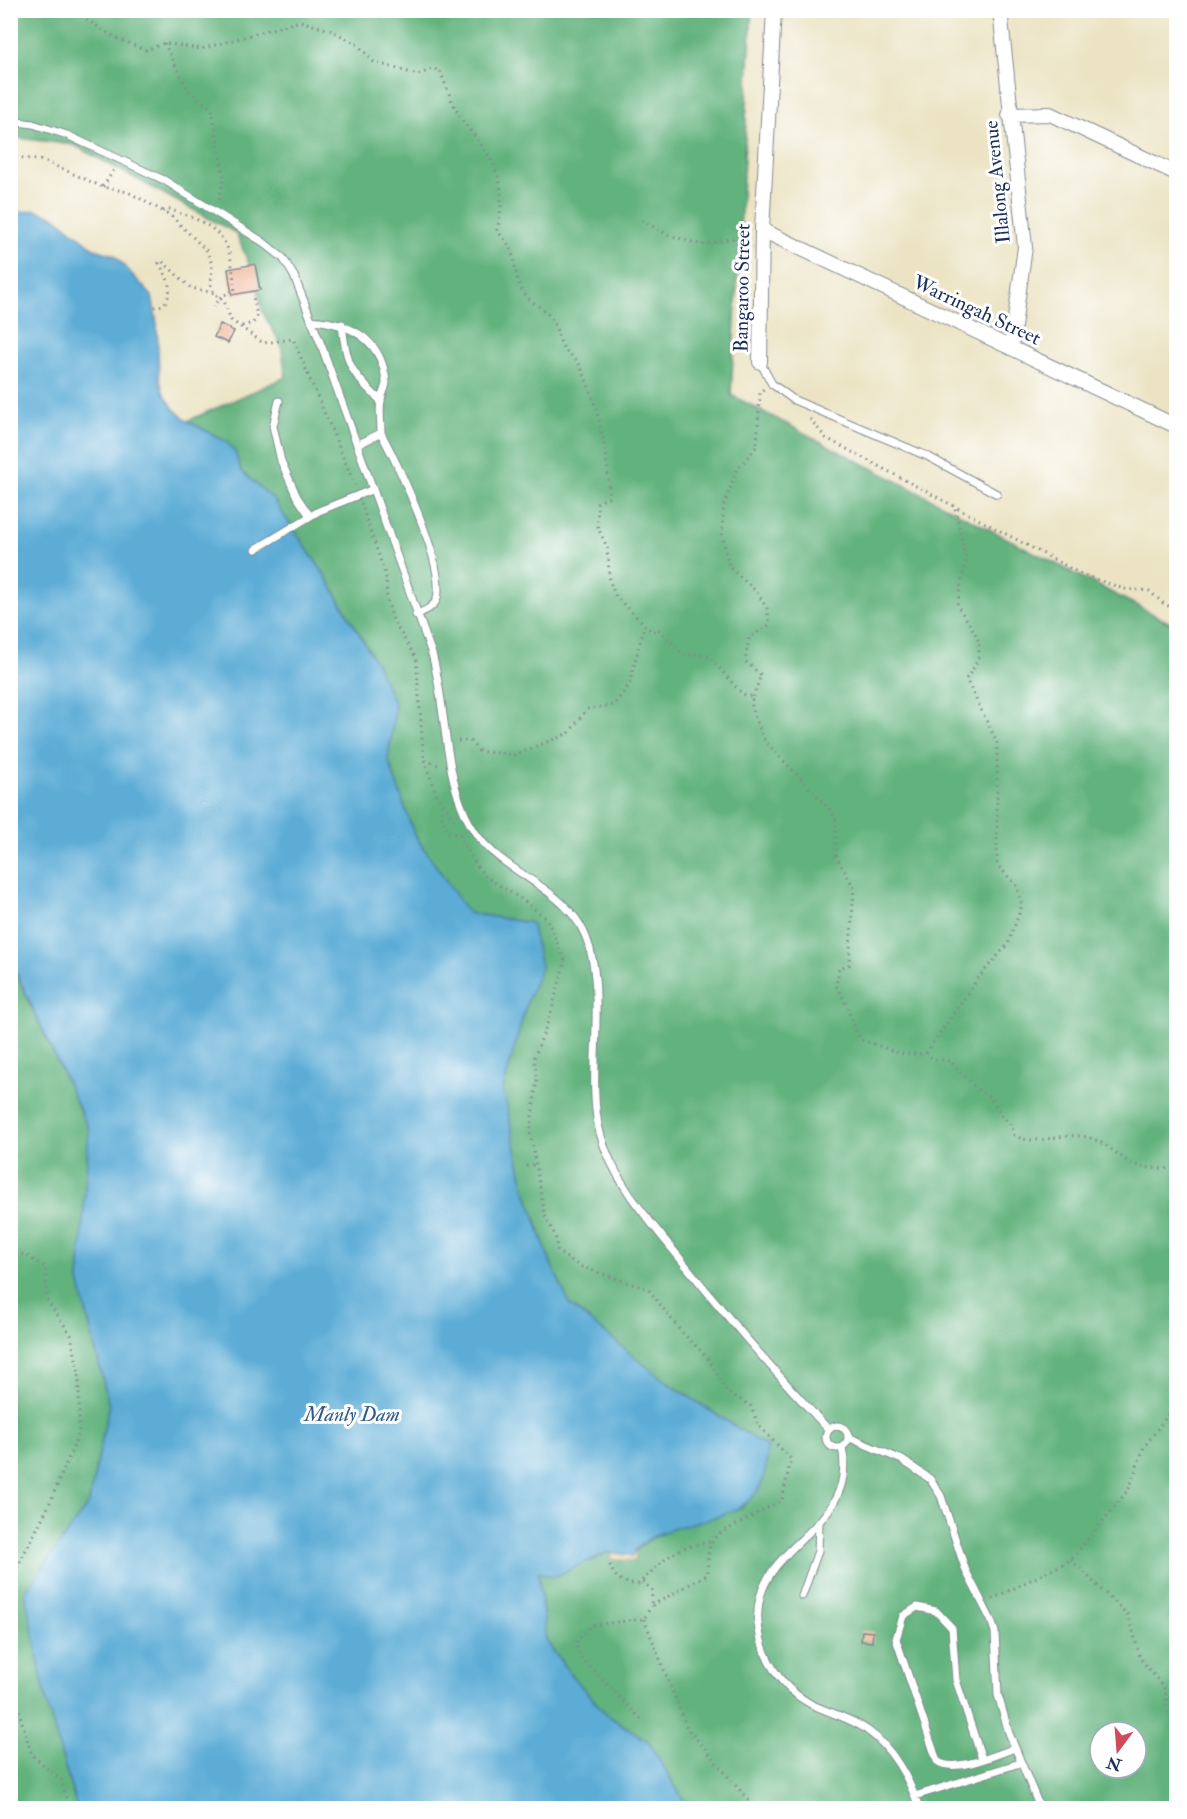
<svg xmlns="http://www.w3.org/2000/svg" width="1187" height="1819" font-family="'IM FELL Double Pica',serif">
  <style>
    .forest { fill: #62b27d; stroke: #3e706e; stroke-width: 1.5; fill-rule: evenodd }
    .sand { fill: #eeda9e; stroke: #84847e; stroke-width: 1.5 }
    .water { fill: #5cacd6; stroke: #3c6e9a; stroke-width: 1.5 }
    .building { fill: #efb296 }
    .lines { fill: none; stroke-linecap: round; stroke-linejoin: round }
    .lane-casing { stroke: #838990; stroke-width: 9 }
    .street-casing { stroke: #838990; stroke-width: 16 }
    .path { stroke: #838990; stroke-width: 3; stroke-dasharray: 1.5 4.5; stroke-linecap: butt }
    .lane { stroke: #fff; stroke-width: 7 }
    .street { stroke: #fff; stroke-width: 14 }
    .labels { text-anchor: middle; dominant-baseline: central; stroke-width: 6; stroke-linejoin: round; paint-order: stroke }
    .street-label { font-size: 20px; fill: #1b2f5e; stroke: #fff }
    .water-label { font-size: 21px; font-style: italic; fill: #325b88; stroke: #fff }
  </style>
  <rect width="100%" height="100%" fill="#fff"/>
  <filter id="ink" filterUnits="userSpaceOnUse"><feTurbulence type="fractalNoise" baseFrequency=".0167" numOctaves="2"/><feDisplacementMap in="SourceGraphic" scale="12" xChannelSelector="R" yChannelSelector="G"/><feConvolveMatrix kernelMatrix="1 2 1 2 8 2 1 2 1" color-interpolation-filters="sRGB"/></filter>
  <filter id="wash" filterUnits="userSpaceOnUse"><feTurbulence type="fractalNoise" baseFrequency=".008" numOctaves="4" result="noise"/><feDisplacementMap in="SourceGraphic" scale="24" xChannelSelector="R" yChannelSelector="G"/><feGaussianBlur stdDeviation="1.35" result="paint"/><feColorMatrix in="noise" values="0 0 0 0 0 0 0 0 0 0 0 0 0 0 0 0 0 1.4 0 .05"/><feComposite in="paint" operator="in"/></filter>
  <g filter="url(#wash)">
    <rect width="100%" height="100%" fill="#ebe3c3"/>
    <!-- forest -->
    <path class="forest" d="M 11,11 L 752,11 L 731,395 L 1176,626 L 1176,1808 L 688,1808 L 648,1741 L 607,1715 L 571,1675 L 546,1641 L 538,1571 L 591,1561 L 608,1552 L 632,1556 C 647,1530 715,1516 743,1507 L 767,1447 L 666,1382 L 570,1305 L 550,1262 L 523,1182 L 503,1089 L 527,1002 L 540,967 L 531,923 L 468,913 L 414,834 L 388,759 L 395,705 L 375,661 L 326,577 L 273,499 L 241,471 L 235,452 L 215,435 L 187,421 L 286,377 L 281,344 L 263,313 L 256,280 L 236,233 L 74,145 L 11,137 ZM 1100,1732 L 1136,1732 L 1136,1768 L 1100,1768 Z
      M 10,961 L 89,1130 L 79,1281 L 109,1405 L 89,1503 L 26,1592 L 47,1704 L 77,1808 L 11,1808 Z"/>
    <!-- sand -->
    <path class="sand" d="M 614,1549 L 622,1554 L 637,1550 L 635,1561 L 610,1559 Z"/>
    <!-- water -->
    <path class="water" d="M 35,210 L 55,217 L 95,249 L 114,255 L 152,296 L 157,324 L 159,376 L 163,392 L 173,408 L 187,421 L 227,442 L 235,452 L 241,471 L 273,499 L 326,577 L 375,661 L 395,705 L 388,759 L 414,834 L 468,913 L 531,923 L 541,967 L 527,1002 L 503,1089 L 523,1182 L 550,1262 L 570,1305 L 666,1382 L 767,1447 C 766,1457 767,1470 763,1480 C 745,1532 656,1513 632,1556 L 608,1552 L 553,1577 L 538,1572 L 546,1641 L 571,1675 L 607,1715 L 648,1741 L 688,1808 L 77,1808 L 47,1704 L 25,1592 L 89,1503 L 109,1405 L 79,1281 L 89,1130 L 11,961 L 10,214 Z"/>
    <g id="blocks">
      <!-- building -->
      <path class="building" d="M 255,264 L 260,290 L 232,295 L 228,269 Z
        M 220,324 L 234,331 L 228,343 L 214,337 Z
        M 862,1631 L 873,1632 L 872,1642 L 861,1641 Z"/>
    </g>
  </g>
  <g filter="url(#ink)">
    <use href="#blocks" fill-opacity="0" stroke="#838990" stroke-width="1.5"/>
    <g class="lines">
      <!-- lane casing -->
      <g class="lane-casing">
        <path id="lane" d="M 10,121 L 33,124 L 67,135 L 164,180 L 263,242 L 283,258 L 294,276 L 322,347 L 432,654 C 448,710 442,787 477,835 C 504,872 556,885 580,925 C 612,979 584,1074 600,1133 C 613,1181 648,1219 678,1256 C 726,1316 776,1374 828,1429
          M 311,320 C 350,323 382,339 386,382 C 386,388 382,393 381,400 C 379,410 381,422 381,433
          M 342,324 C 346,365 351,373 381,401
          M 760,362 L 772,384 L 794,400 L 927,456 L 997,494
          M 279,401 L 273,426 L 281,461 L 297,497 L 310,516
          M 357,445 L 381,433 C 398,465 446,565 437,598 C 435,607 424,611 416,615
          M 256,549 L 319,511 L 371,490
          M826 1437a11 11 0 1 1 22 0a11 11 0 1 1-22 0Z
          M 848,1437 L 902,1460 L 930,1479 L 941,1496 L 966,1571 L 991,1620 L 995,1632 L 998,1695 L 1009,1733 L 1040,1808
          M 842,1447 C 860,1536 744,1543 759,1631 C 764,1661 782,1688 809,1703 C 828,1713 850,1717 867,1730 C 892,1747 910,1780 919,1808
          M 802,1596 L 818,1551 L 819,1523
          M 982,1759 L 956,1680 L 952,1628 L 936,1611 L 917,1607 L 903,1616 L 896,1639 L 937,1761 C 953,1774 996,1755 1015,1748
          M 915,1796 L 1020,1763"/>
      </g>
      <!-- street casing -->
      <g class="street-casing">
        <path id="street" d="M 1000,10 L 1025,247 L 1011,348
          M 1009,115 L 1050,114 L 1176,173
          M 762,230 L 1176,426
          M 760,362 L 762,230 L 774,10"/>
      </g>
      <!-- path -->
      <path class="path" d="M 71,10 L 116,38 L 146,50 L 164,43 L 201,49 L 300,21 L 333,31 L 358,45 L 374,62 L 418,75 L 432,69 L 440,70 C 447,89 455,113 469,129 C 497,163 508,184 497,230 C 501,236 508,242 510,248 C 516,261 515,279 523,292 C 530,303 543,307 550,317 C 557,326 558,338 563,347 C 567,353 575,357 579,364 C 598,402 609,454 609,497 L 597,503 L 598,528 L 607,547 L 610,582 L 616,597 L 652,632 L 658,629 L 685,656 L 692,654 L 709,656 L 742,694 L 753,697 L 751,702 L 754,715 L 765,741 L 832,812 L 836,821 L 836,856 L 854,888 L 849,965 L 839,968 L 836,986 C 848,1003 851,1022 861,1040 C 888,1047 896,1057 926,1053 L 933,1059 L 950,1061 L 977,1089 L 991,1098 L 1002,1116 L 1012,1126 L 1014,1135 C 1035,1147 1055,1134 1078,1136 C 1106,1137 1119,1161 1139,1166 C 1151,1169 1165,1168 1176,1169
        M 164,43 L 189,91 L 212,109 L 224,178 L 218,202
        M 10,156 L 44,161 L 103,187 L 128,192 L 170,215 L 206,250 L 212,264 L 211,286 L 214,293 L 224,301 L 231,320 L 263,343 L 293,339 L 355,485
        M 103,187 L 115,168
        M 163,211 L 170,209 C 179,214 187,215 196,219 C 232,236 231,256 235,291 L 221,296 L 214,307
        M 642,220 L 668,235 L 702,245 L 749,235
        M 154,307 L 163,305 C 176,290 167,277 159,263 L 162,261 L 191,288 L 214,293
        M 242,326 L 253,323 L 257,316 L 253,296
        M 810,419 L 826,438 L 1081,574 L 1124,589 L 1149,591 L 1163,603 L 1176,610
        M 361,503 L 386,577 L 387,600 L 393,620 L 416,658 L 424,760 L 441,766
        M 753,697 L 761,675 L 745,661 L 749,638 L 769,625 L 768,610 L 756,591 L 729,567 L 722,534 L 724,505 L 737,470 L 757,446 L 760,392 L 764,389
        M 458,741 L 470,741 L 479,751 L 515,755 L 569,733 L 587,709 L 614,705 L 629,685 L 644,627
        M 424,760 L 437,795 L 456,823
        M 442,804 L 441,813 L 447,832 L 459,835 L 463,832
        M 459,835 L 477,867 L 486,877 L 523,900 L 547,919 L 565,961 L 551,1013 L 534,1058 L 537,1079 L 530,1132 L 545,1216 L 555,1235 L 558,1252 L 579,1266 L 648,1289 L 679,1329 L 707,1357 L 728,1393 L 750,1405 L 759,1426 L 791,1459 L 782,1500 L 717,1535 C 706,1547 708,1559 708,1574 L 651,1606 L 652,1590 L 642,1581
        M 926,1053 L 979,977 L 1008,944 L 1022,905 L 1017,886 L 997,865 L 997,742 L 966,679 C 991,646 976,635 957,605 L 966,559 L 954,504
        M 526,1166 L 535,1165
        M 10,1252 L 26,1255 L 46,1268 L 47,1300 L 71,1335 L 79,1373 L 79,1433 L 48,1507 L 10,1581
        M 1071,1560 L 1129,1616 L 1140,1658 L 1165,1689 L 1168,1712 L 1176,1733
        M 610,1565 C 614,1579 624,1584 638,1584 C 668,1558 670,1548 710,1542
        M 992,1599 L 1071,1560 L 1129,1489 L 1144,1447 L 1176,1404
        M 644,1619 L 687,1728 L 755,1808
        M 10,1695 L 17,1705 L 32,1755 L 61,1780 L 69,1808
        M 641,1719 L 582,1659 L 577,1650 L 577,1641 L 592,1625 L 644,1619 L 651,1606"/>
      <!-- lane -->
      <use href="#lane" class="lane"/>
      <!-- street -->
      <use href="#street" class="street"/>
    </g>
  </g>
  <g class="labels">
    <!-- street labels -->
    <g class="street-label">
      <text transform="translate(997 182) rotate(-96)">Illalong Avenue</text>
      <text transform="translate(742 288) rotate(-89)">Bangaroo Street</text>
      <text transform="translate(977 310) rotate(25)">Warringah Street</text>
    </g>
    <!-- water labels -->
    <g class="water-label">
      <text x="352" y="1414">Manly Dam</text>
    </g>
  </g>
  <!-- margin -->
  <rect width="1187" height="1819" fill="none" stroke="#fff" stroke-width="36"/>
  <!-- north arrow -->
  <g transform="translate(1118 1750) rotate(196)"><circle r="28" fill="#ffffff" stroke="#a4acbf" stroke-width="1.5"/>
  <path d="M0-4.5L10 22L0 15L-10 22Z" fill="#d1495b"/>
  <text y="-9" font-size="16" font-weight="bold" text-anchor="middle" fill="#1b2f5e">N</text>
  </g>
</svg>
